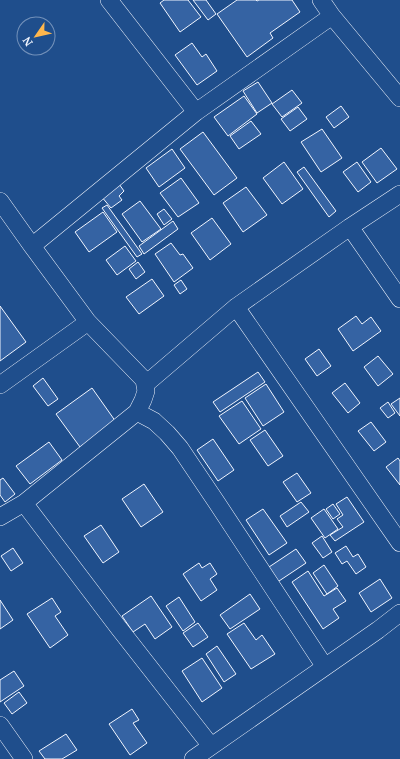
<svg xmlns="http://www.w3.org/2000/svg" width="400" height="759" font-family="'PT Serif',serif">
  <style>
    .building { fill: #3563a3; stroke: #f2f6ff }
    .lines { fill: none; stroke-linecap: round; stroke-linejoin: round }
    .minor-casing { stroke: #f2f6ff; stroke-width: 18 }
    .minor { stroke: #1f4e8c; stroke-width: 17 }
  </style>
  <rect width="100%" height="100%" fill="#1f4e8c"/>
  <!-- building -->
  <path class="building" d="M 164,0 L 188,0 L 201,17 L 180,32 L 160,3 Z
    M 193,0 L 206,0 L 216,14 L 208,20 Z
    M 237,0 L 256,0 L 257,1 L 259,0 L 292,0 L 300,12 L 270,33 L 273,38 L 247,57 L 217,14 Z
    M 192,43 L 202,57 L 206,54 L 217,71 L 197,85 L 175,55 Z
    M 258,82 L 272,103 L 257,113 L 243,91 Z
    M 292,90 L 302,103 L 282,117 L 272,104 Z
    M 244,96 L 257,114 L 228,136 L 214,117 Z
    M 341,106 L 349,117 L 334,128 L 326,117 Z
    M 298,107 L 307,119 L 290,131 L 281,119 Z
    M 251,121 L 261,134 L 239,149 L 230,136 Z
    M 322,129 L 342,158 L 321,172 L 301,142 Z
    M 203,132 L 237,178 L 214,195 L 180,149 Z
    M 381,148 L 397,169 L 377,183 L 362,162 Z
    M 172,149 L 185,168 L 159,187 L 146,168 Z
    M 284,162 L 303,189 L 282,204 L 263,178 Z
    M 357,162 L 371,182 L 358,192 L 343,172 Z
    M 304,167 L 336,211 L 329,217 L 297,172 Z
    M 181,178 L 199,203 L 178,217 L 160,193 Z
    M 119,184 L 124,191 L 119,196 L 122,200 L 111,208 L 101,196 Z
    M 246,187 L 267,215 L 243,232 L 223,203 Z
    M 140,201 L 161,229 L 142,242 L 122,214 Z
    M 107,205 L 142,254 L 137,257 L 102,208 Z
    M 164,209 L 172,219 L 164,225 L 157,214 Z
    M 103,212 L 117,232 L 89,252 L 75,232 Z
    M 212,218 L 231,244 L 210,260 L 191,233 Z
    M 173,221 L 178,229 L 144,254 L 139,246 Z
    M 171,243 L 180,255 L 183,254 L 193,268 L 174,282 L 155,254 Z
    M 125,246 L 136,261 L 117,275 L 106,260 Z
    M 138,262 L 145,272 L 136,279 L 129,269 Z
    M 152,279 L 164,296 L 139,314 L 126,297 Z
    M 181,280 L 187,289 L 180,294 L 174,285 Z
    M 0,306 L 26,342 L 0,361 Z
    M 356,316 L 362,324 L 371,317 L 381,331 L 353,351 L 338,329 Z
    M 319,349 L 331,366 L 317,376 L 305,359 Z
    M 378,356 L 393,374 L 378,386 L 364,367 Z
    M 258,372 L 265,382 L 220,412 L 213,402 Z
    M 43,378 L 58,399 L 48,406 L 33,386 Z
    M 345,383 L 360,403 L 348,413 L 332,393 Z
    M 266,384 L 284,412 L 263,426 L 245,398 Z
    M 92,388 L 116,422 L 80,447 L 56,414 Z
    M 400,398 L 400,416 L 391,404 Z
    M 242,401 L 261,429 L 239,444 L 219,416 Z
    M 388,402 L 395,413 L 388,418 L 380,408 Z
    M 371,422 L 386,442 L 374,451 L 358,431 Z
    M 265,430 L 283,456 L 268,466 L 250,440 Z
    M 213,439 L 234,470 L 218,481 L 197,450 Z
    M 49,442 L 62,460 L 30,484 L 16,466 Z
    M 398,458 L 400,461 L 400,485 L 386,467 Z
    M 297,473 L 311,493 L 297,502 L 283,482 Z
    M 3,478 L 15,494 L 5,502 L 0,495 L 0,480 Z
    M 144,484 L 163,512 L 141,527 L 122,499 Z
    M 347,497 L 364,522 L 335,541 L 330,535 L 343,527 L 337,519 L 343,515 L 336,504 Z
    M 301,502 L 309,512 L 287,527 L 280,516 Z
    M 333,504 L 340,514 L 333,519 L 326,509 Z
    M 263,509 L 287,543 L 269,555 L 246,520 Z
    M 324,509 L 338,529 L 325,538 L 311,518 Z
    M 101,525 L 119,552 L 103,563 L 84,536 Z
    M 322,536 L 332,552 L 323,558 L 312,543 Z
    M 346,546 L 353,557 L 358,554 L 366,567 L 356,574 L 347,561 L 342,564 L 335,553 Z
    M 13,548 L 23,563 L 11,571 L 1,556 Z
    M 296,549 L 306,563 L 276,583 L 266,569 Z
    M 199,563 L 202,568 L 210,563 L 217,574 L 210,579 L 217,590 L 201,601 L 183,574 Z
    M 324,565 L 338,586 L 327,594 L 313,573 Z
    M 308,571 L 324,596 L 337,588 L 346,601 L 333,609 L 339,618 L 323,629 L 292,582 Z
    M 380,579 L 392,598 L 371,612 L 359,593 Z
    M 250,594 L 260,609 L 230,629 L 220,615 Z
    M 151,596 L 172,627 L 155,639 L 145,624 L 133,632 L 122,616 Z
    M 179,597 L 195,622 L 183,631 L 166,606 Z
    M 52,598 L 61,612 L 55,616 L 68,635 L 50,648 L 27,614 Z
    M 0,600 L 13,620 L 0,629 Z
    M 198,623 L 208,637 L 193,647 L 183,633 Z
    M 244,623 L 256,640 L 262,635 L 275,654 L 251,669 L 227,634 Z
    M 217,646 L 236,674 L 224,682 L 206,654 Z
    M 202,658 L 222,688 L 202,702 L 182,671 Z
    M 14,671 L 24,686 L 0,702 L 0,680 Z
    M 19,692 L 27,703 L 12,714 L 4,703 Z
    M 132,709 L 139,720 L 133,723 L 147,743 L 130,755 L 109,724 Z
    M 66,734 L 77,750 L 62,759 L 45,759 L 39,751 Z"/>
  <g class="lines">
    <!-- minor casing -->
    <g class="minor-casing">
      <path id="minor" d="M 109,0 L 196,112
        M 321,0 L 332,16 L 400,98
        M 0,201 L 32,246 L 88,322 L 147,383
        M 350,227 L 400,299
        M 32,246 L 196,112 L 332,16
        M 236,307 L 400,543
        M 0,385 L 88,322
        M 137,412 L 154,421 L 167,433 L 180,448 L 217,503 L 325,667
        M 24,503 L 118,627 L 211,746
        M 0,517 L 24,503 L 137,412 L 143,400 L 146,391 L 144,380 L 147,383 L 236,307 L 350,227 L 400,194
        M 0,725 L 24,759
        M 193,759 L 378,630 L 400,613"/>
    </g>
    <!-- minor -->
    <use href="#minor" class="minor"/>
  </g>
  <!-- north arrow -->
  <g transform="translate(36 36) rotate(236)"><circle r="19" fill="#1f4e8c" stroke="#7391ba"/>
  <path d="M0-3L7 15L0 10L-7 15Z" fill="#ffb74d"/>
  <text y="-6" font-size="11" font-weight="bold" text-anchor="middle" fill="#f2f6ff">N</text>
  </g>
</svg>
